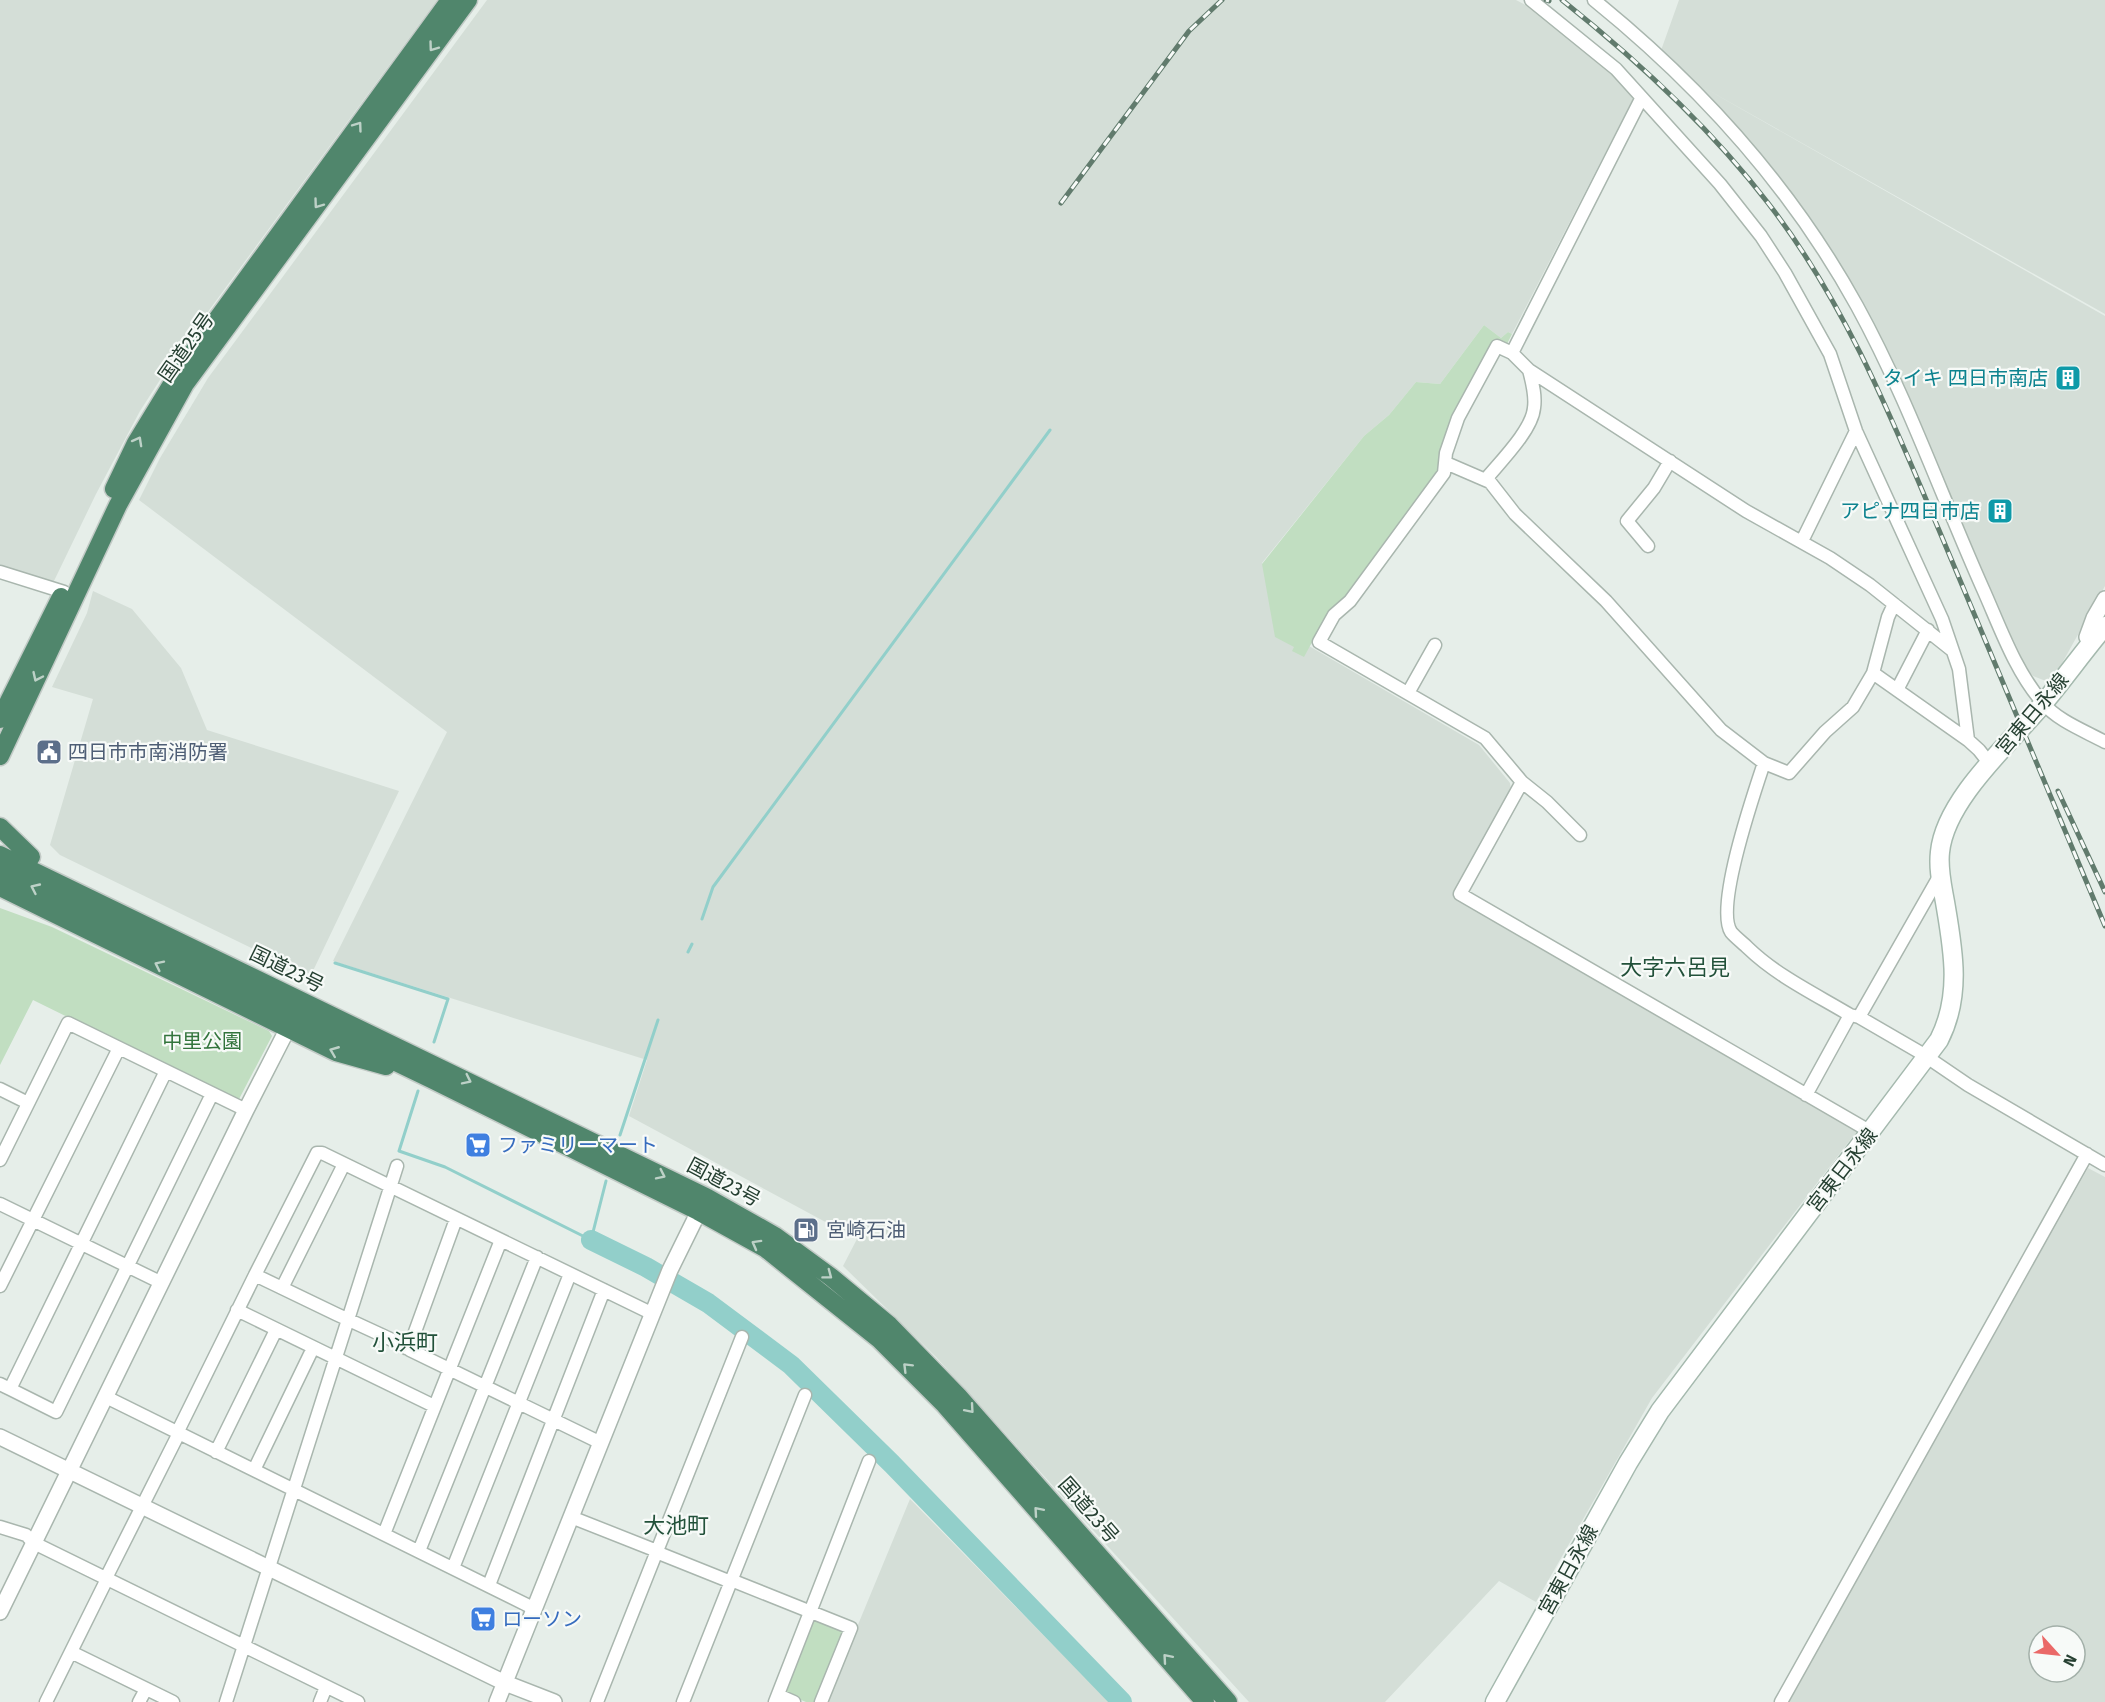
<svg xmlns="http://www.w3.org/2000/svg" width="2105" height="1702" font-family="'Fira Sans','Noto Sans JP',sans-serif">
  <style>
    .built { fill: #d4ded7; fill-rule: evenodd }
    .green { fill: #c1dec1 }
    .lines { fill: none; stroke-linecap: round; stroke-linejoin: round }
    .stream { stroke: #92cfca; stroke-width: 3 }
    .river { stroke: #92cfca; stroke-width: 20 }
    .minor-casing { stroke: #a9b6ae; stroke-width: 15 }
    .tertiary-casing { stroke: #a9b6ae; stroke-width: 18 }
    .secondary-casing { stroke: #a5b9ae; stroke-width: 21 }
    .trunk-casing { stroke: #c2cac6; stroke-width: 21 }
    .minor { stroke: #fff; stroke-width: 12 }
    .tertiary { stroke: #fff; stroke-width: 15 }
    .secondary { stroke: #fff; stroke-width: 18 }
    .trunk { stroke: #50866c; stroke-width: 18 }
    .rail-casing { stroke: #617b6d; stroke-width: 5 }
    .rail { stroke: #f7faf8; stroke-width: 3; stroke-dasharray: 9; stroke-linecap: butt }
    .oneway { stroke: #bdd1c7 }
    .labels { text-anchor: middle; dominant-baseline: central; stroke-width: 4.5; stroke-linejoin: round; paint-order: stroke }
    .street-label { font-size: 20px; fill: #264032; stroke: #f7faf8 }
    .culture-label { font-size: 20px; fill: #0d838f; stroke: #f7faf8; text-anchor: end }
    .service-label { font-size: 20px; fill: #4e5e75; stroke: #f7faf8; text-anchor: start }
    .park-label { font-size: 20px; fill: #32743c; stroke: #f7faf8 }
    .shop-label { font-size: 20px; fill: #366cbe; stroke: #f7faf8; text-anchor: start }
    .quarter-label { font-size: 22px; fill: #22513a; stroke: #f7faf8 }
  </style>
  <rect width="100%" height="100%" fill="#e6eee9"/>
  <!-- built -->
  <path class="built" d="M 0,0 L 437,0 L 174,358 L 140,411 L 96,494 L 53,583 L 0,565 Z
    M 487,0 L 1516,0 L 1535,10 L 1579,43 L 1626,85 L 1634,97 L 1512,334 L 1508,332 L 1501,338 L 1484,325 L 1440,384 L 1416,382 L 1389,415 L 1364,436 L 1262,563 L 1294,647 L 1304,656 L 1309,646 L 1479,745 L 1510,783 L 1511,790 L 1454,897 L 1857,1131 L 1652,1398 L 1536,1602 L 1499,1581 L 1385,1702 L 1249,1702 L 936,1357 L 843,1266 L 857,1239 L 629,1116 L 647,1060 L 333,961 L 447,732 L 139,500 L 160,458 L 208,378 Z
    M 1679,0 L 2105,0 L 2105,314 L 1701,86 L 2105,316 L 2105,586 L 2051,683 L 2033,676 L 2018,658 L 1860,300 L 1698,90 L 1696,82 L 1673,69 L 1659,56 Z
    M 93,591 L 132,609 L 181,668 L 207,730 L 399,791 L 312,973 L 303,973 L 60,855 L 50,845 L 93,699 L 52,687 L 87,613 Z
    M 2088,1168 L 2105,1177 L 2105,1702 L 1788,1702 ZM 2039,1636 L 2075,1636 L 2075,1672 L 2039,1672 Z
    M 910,1499 L 1109,1702 L 826,1702 Z"/>
  <!-- green -->
  <path class="green" d="M 1484,325 L 1501,338 L 1508,332 L 1512,334 L 1507,344 L 1497,342 L 1438,471 L 1347,598 L 1329,611 L 1304,657 L 1292,651 L 1294,647 L 1275,637 L 1262,564 L 1364,436 L 1389,415 L 1416,382 L 1440,384 Z
    M 0,908 L 52,927 L 269,1031 L 272,1036 L 238,1101 L 33,1000 L 0,1065 Z
    M 816,1618 L 844,1630 L 845,1634 L 817,1702 L 806,1702 L 784,1693 L 812,1621 Z"/>
  <g class="lines">
    <!-- stream -->
    <path class="stream" d="M 702,919 L 713,887 L 1050,430
      M 688,952 L 692,944
      M 335,963 L 448,999 L 434,1042
      M 418,1091 L 399,1151 L 445,1167 L 591,1240 L 606,1181
      M 620,1135 L 658,1020"/>
    <!-- river -->
    <path class="river" d="M 591,1240 L 646,1267 L 708,1303 L 791,1365 L 892,1464 L 1122,1702"/>
    <!-- minor casing -->
    <g class="minor-casing">
      <path id="minor" d="M 1531,0 L 1616,69 L 1720,184 L 1761,236 L 1785,273 L 1830,354 L 1856,431 L 1942,619 L 1959,669 L 1968,740 L 1979,750 L 1990,764
        M 1594,0 C 1699,85 1792,188 1857,306 C 1907,397 1941,495 1983,589 C 2000,627 2015,671 2043,703 C 2058,721 2085,731 2105,742
        M 1512,353 L 1641,99
        M 1446,463 L 1490,482 L 1515,514 L 1606,601 L 1721,730 L 1764,763 L 1789,773 L 1825,732 L 1853,707 L 1873,673 L 1888,617 L 1894,604
        M 1486,479 C 1501,461 1532,430 1534,408 C 1536,395 1532,382 1529,370
        M 1802,541 L 1856,431
        M 1648,546 L 1627,521 L 1654,488 L 1670,461
        M 0,572 L 64,592
        M 1873,673 L 1968,740
        M 1897,690 L 1928,630
        M 1408,693 L 1435,645
        M 1764,763 C 1754,793 1715,907 1731,932 C 1735,937 1743,943 1748,948 C 1777,976 1815,994 1850,1015 L 1859,1017 L 1921,1053 L 1968,1085 L 2105,1165
        M 1522,782 L 1547,802 L 1580,835
        M 1859,1017 L 1940,875
        M 0,1089 L 28,1103
        M 1806,1095 L 1850,1015
        M 1871,1132 L 1460,894 L 1522,782 L 1485,738 L 1319,642 L 1334,615 L 1350,601 L 1444,473 L 1446,453 L 1458,418 L 1497,346 L 1512,353 L 1529,370 L 1746,511 L 1830,558 L 1870,585 L 1953,651
        M 0,1160 L 68,1023 L 246,1110
        M 0,1204 L 162,1283
        M 255,1275 L 317,1153 L 322,1153 L 653,1314
        M 0,1286 L 119,1048
        M 282,1288 L 344,1164
        M 237,1310 L 434,1406
        M 406,1348 L 412,1340 L 456,1219
        M 0,1384 L 10,1389 L 166,1071
        M 10,1389 L 56,1412 L 212,1094
        M 106,1397 L 535,1609
        M 216,1452 L 276,1330
        M 254,1470 L 313,1348
        M 571,1517 L 657,1551
        M 0,1527 L 26,1535 L 34,1543 L 358,1702
        M 384,1534 L 501,1240
        M 419,1551 L 537,1257
        M 656,1552 L 731,1582
        M 453,1568 L 570,1274
        M 106,1578 L 176,1439 L 180,1427 L 255,1275 L 336,1314 L 401,1344 L 410,1350 L 601,1443
        M 731,1580 L 851,1628 L 821,1702
        M 489,1585 L 604,1290
        M 71,1652 L 173,1702
        M 778,1695 L 794,1702
        M 46,1702 L 107,1579
        M 139,1702 L 146,1689
        M 226,1702 L 397,1166
        M 320,1702 L 326,1687
        M 597,1702 L 742,1337
        M 683,1702 L 805,1395
        M 775,1702 L 869,1461
        M 1781,1702 L 2087,1154"/>
    </g>
    <!-- tertiary casing -->
    <g class="tertiary-casing">
      <path id="tertiary" d="M 2090,643 L 2087,637 L 2094,618 L 2105,599
        M 0,1437 L 505,1683 L 554,1702
        M 0,1612 L 246,1110 L 288,1028
        M 497,1702 L 670,1270 L 703,1203"/>
    </g>
    <!-- secondary casing -->
    <g class="secondary-casing">
      <path id="secondary" d="M 1495,1702 L 1628,1463 L 1660,1411 L 1939,1040 C 1962,995 1953,949 1945,902 C 1942,885 1938,869 1940,852 C 1945,800 2009,744 2042,705 C 2064,679 2083,652 2105,626"/>
    </g>
    <!-- trunk casing -->
    <g class="trunk-casing">
      <path id="trunk" d="M 114,489 L 136,443 L 183,366 L 450,0
        M 0,719 L 61,597
        M 0,756 L 118,505 L 185,384 L 468,0
        M 0,827 L 31,857
        M 0,855 L 706,1197 L 775,1236 L 831,1277 L 889,1325 L 958,1396 L 1228,1702
        M 0,871 L 431,1079 L 698,1211 L 765,1248 L 879,1339 L 945,1405 L 1205,1702
        M 0,887 L 336,1052 L 386,1066"/>
    </g>
    <!-- minor -->
    <use href="#minor" class="minor"/>
    <!-- tertiary -->
    <use href="#tertiary" class="tertiary"/>
    <!-- secondary -->
    <use href="#secondary" class="secondary"/>
    <!-- trunk -->
    <use href="#trunk" class="trunk"/>
    <!-- rail casing -->
    <g class="rail-casing">
      <path id="rail" d="M 1546,0 L 1549,1
        M 1562,0 C 1637,60 1709,126 1768,203 C 1847,305 1894,424 1944,542 C 1998,670 2051,798 2105,926
        M 1061,203 L 1189,31 L 1222,0
        M 2058,791 L 2105,892"/>
    </g>
    <!-- rail -->
    <use href="#rail" class="rail"/>
  </g>
  <!-- one-way arrows -->
  <defs><path id="oneway-chevron" d="M-2-3.5L2.5 0L-2 3.5" fill="none" stroke-width="1.6" stroke-linecap="round" stroke-linejoin="round" transform="scale(1.5)"/></defs>
  <g class="oneway">
    <use href="#oneway-chevron" transform="translate(433 47) rotate(126)"/>
    <use href="#oneway-chevron" transform="translate(358 126) rotate(-54)"/>
    <use href="#oneway-chevron" transform="translate(318 204) rotate(126)"/>
    <use href="#oneway-chevron" transform="translate(138 441) rotate(-61)"/>
    <use href="#oneway-chevron" transform="translate(37 677) rotate(115)"/>
    <use href="#oneway-chevron" transform="translate(35 888) rotate(-155)"/>
    <use href="#oneway-chevron" transform="translate(159 965) rotate(-154)"/>
    <use href="#oneway-chevron" transform="translate(334 1051) rotate(-158)"/>
    <use href="#oneway-chevron" transform="translate(467 1080) rotate(26)"/>
    <use href="#oneway-chevron" transform="translate(661 1175) rotate(26)"/>
    <use href="#oneway-chevron" transform="translate(756 1244) rotate(-151)"/>
    <use href="#oneway-chevron" transform="translate(828 1275) rotate(37)"/>
    <use href="#oneway-chevron" transform="translate(907 1367) rotate(-135)"/>
    <use href="#oneway-chevron" transform="translate(970 1409) rotate(49)"/>
    <use href="#oneway-chevron" transform="translate(1038 1511) rotate(-131)"/>
    <use href="#oneway-chevron" transform="translate(1167 1658) rotate(-131)"/>
  </g>
  <!-- icons -->
  <defs>
    <g id="building-square" transform="scale(1.35)"><rect x="-9" y="-9" width="18" height="18" rx="4" fill="#0f9aa8" stroke="#f7faf8"/><path d="M-4-6H4V6H1V3H-1V6H-4ZM-2.5-4.3h1.7v1.8h-1.7ZM.8-4.3h1.7v1.8H.8ZM-2.5-1h1.7V.8h-1.7ZM.8-1h1.7V.8H.8Z" fill="#fff"/></g>
    <g id="civic-square" transform="scale(1.35)"><rect x="-9" y="-9" width="18" height="18" rx="4" fill="#5c6f8a" stroke="#f7faf8"/><path d="M-.6-6.5H3V-4.5H.6V-3L4-1V1h2V6H-6V1h2V-1L-.6-3ZM-1.2 2.5V6h2.4V2.5Z" fill="#fff"/></g>
    <g id="supermarket-square" transform="scale(1.35)"><rect x="-9" y="-9" width="18" height="18" rx="4" fill="#3f7fe0" stroke="#f7faf8"/><path d="M-6-5.5h2.5l.6 2H6L4.5 2H-2.5L-4.4-4H-6ZM-1.5 3.2a1.3 1.3 0 1 0 .1 0ZM3 3.2a1.3 1.3 0 1 0 .1 0Z" fill="#fff"/></g>
    <g id="fuel-square" transform="scale(1.35)"><rect x="-9" y="-9" width="18" height="18" rx="4" fill="#5c6f8a" stroke="#f7faf8"/><path d="M-5.5-6h7V0h2V4h1.3V-2.5L3-4.5l.8-.8L6-3V5H2.5V1h-1V6h-7ZM-4.2-4.7v3.2H.2V-4.7Z" fill="#fff"/></g>
  </defs>
  <g fill-rule="evenodd">
    <use href="#building-square" x="2068" y="378"/>
    <use href="#building-square" x="2000" y="511"/>
    <use href="#civic-square" x="49" y="752"/>
    <use href="#supermarket-square" x="478" y="1145"/>
    <use href="#fuel-square" x="806" y="1230"/>
    <use href="#supermarket-square" x="483" y="1619"/>
  </g>
  <g class="labels">
    <!-- street labels -->
    <g class="street-label">
      <text transform="translate(186 347) rotate(-55)">国道25号</text>
      <text transform="translate(2032 714) rotate(-50)">宮東日永線</text>
      <text transform="translate(287 969) rotate(26)">国道23号</text>
      <text transform="translate(1842 1170) rotate(-52)">宮東日永線</text>
      <text transform="translate(724 1182) rotate(28)">国道23号</text>
      <text transform="translate(1089 1510) rotate(49)">国道23号</text>
      <text transform="translate(1568 1570) rotate(-61)">宮東日永線</text>
    </g>
    <!-- culture labels -->
    <g class="culture-label">
      <text x="2048" y="378">タイキ 四日市南店</text>
      <text x="1980" y="511">アピナ四日市店</text>
    </g>
    <!-- service labels -->
    <g class="service-label">
      <text x="68" y="752">四日市市南消防署</text>
      <text x="826" y="1230">宮崎石油</text>
    </g>
    <!-- park labels -->
    <g class="park-label">
      <text x="202" y="1041">中里公園</text>
    </g>
    <!-- shop labels -->
    <g class="shop-label">
      <text x="498" y="1145">ファミリーマート</text>
      <text x="502" y="1619">ローソン</text>
    </g>
    <!-- quarter labels -->
    <g class="quarter-label">
      <text x="1675" y="967">大字六呂見</text>
      <text x="405" y="1342">小浜町</text>
      <text x="676" y="1525">大池町</text>
    </g>
  </g>
  <!-- north arrow -->
  <g transform="translate(2057 1654) rotate(117)"><circle r="28" fill="#f7faf8" stroke="#a3b0a9" stroke-width="1.5"/>
  <path d="M0-4.5L10 22L0 15L-10 22Z" fill="#ea6968"/>
  <text y="-9" font-size="16" font-weight="bold" text-anchor="middle" fill="#264032">N</text>
  </g>
</svg>
